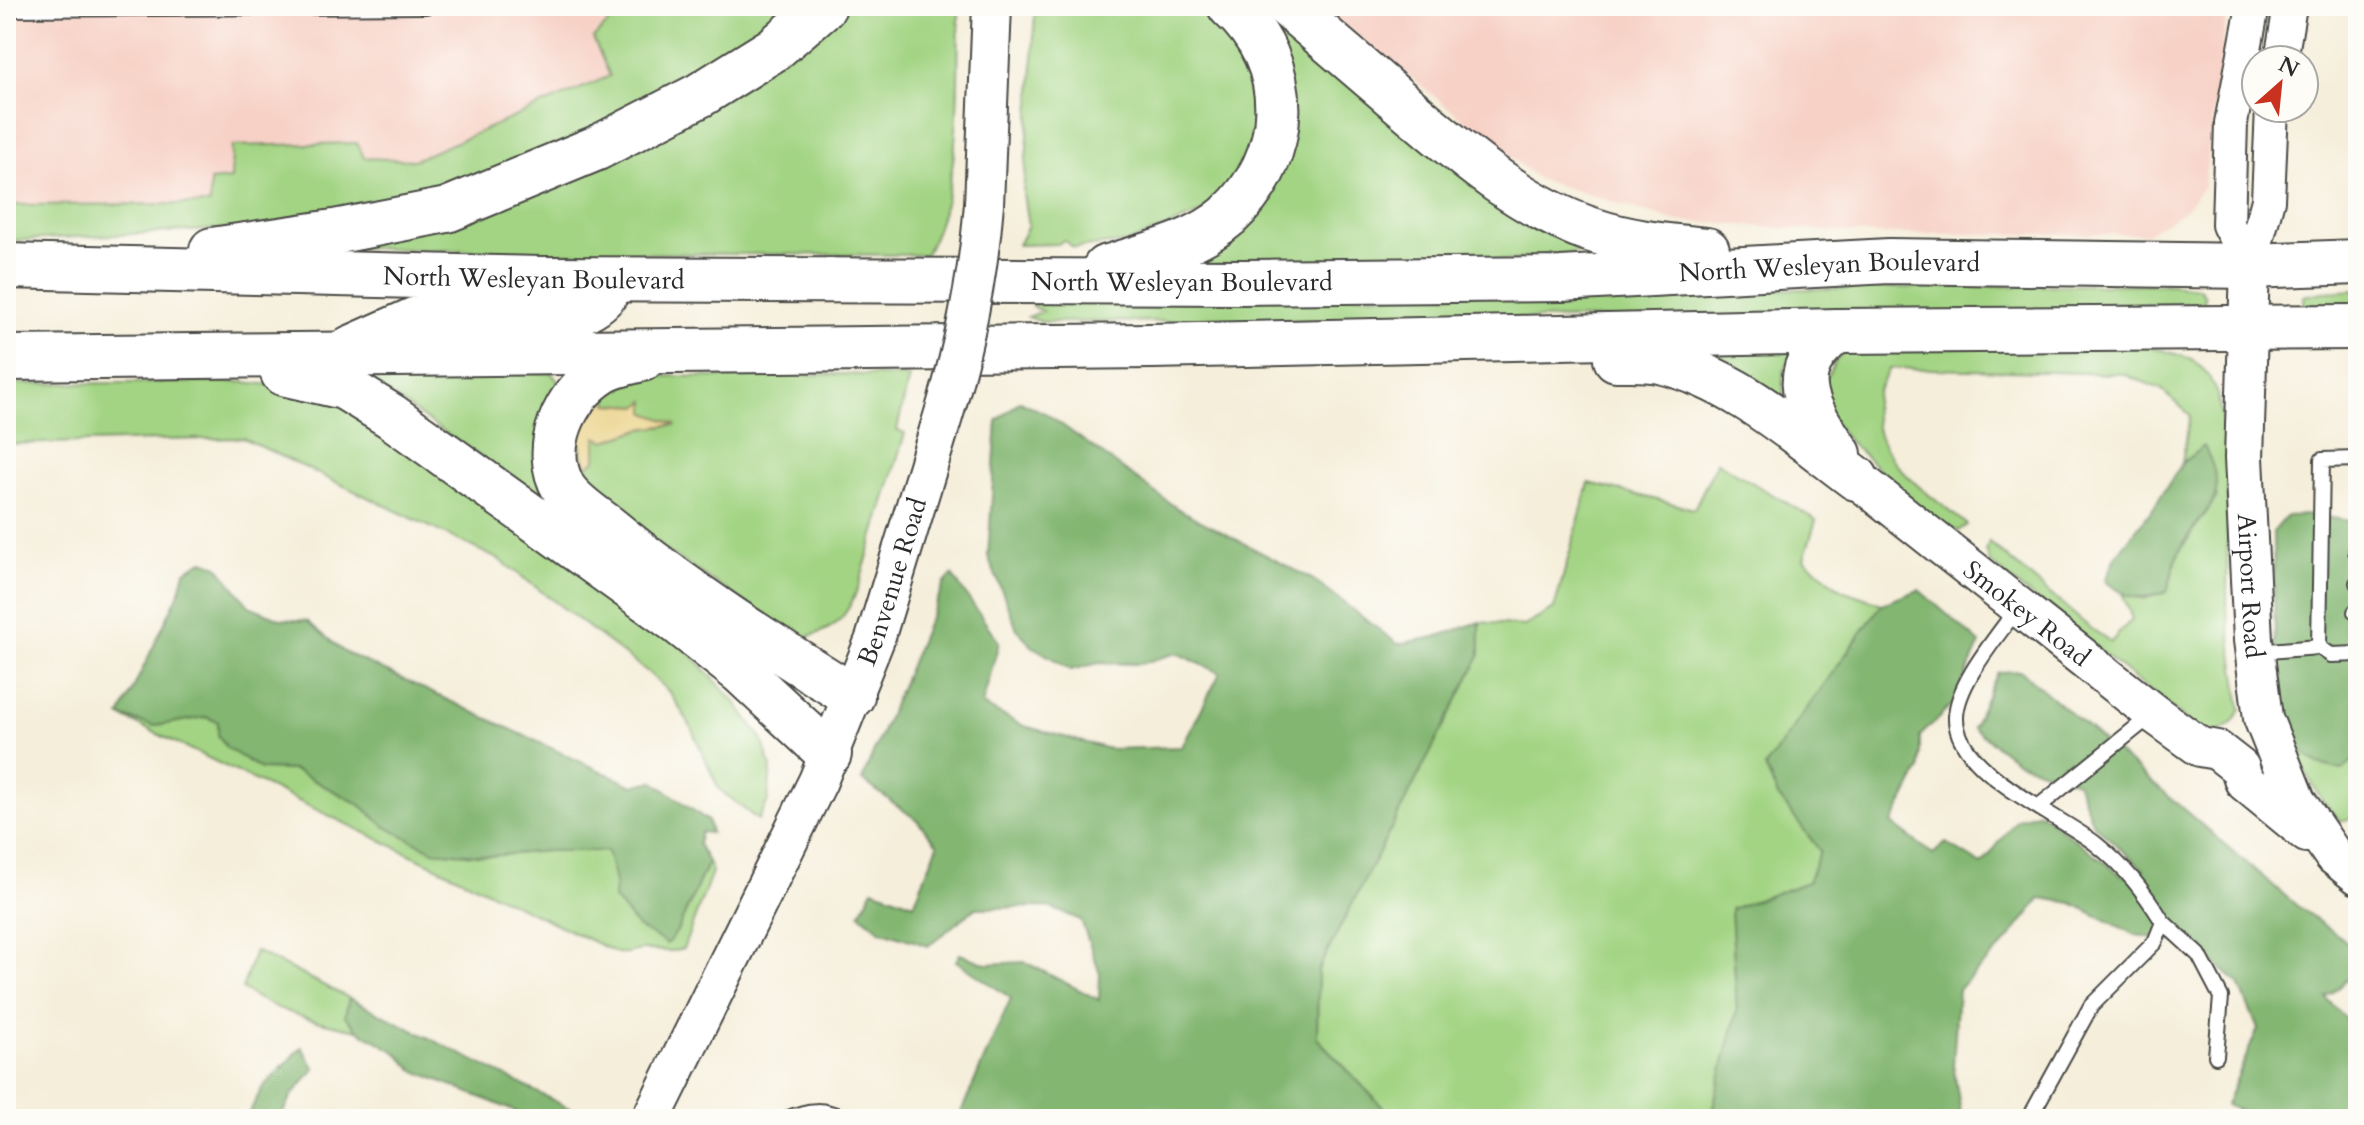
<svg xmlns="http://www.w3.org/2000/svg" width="2364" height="1125" font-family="Cardo,serif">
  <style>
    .built { fill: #f7d1c6 }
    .green { fill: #a3d483; stroke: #678057; stroke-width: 2 }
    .forest { fill: #82b671; stroke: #56704e; stroke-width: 2 }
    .sand { fill: #eeda9e; stroke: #8c8264; stroke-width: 2 }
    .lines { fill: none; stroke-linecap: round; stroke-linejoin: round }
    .service-casing { stroke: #494845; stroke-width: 18 }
    .tertiary-casing { stroke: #494845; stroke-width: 36 }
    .secondary-casing { stroke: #494845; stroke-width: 42 }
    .trunk-casing { stroke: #494845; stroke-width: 48 }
    .service { stroke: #fff; stroke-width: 14 }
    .tertiary { stroke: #fff; stroke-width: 32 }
    .secondary { stroke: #fff; stroke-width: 38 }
    .trunk { stroke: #fff; stroke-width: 44 }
    .secondary-bridge-casing { stroke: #494845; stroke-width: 42; stroke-linecap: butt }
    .secondary-bridge { stroke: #fff; stroke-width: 38 }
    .labels { text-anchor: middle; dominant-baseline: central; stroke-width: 8; stroke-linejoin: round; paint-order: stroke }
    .street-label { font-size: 26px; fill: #2b2b2b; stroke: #fdfcf7 }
  </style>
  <rect width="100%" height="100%" fill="#fdfcf7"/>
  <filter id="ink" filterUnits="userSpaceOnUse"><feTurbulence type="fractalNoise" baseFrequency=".0125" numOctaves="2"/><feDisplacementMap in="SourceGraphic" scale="16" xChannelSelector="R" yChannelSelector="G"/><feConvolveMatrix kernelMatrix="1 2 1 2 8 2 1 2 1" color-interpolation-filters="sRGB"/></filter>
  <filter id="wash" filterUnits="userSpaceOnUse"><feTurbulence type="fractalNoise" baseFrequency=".006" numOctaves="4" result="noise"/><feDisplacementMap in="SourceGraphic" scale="32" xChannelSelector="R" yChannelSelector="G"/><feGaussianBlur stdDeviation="1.8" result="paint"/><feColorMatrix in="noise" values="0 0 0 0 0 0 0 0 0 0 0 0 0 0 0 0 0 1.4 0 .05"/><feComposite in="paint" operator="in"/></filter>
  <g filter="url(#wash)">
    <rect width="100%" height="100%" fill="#f5eeda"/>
    <!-- built -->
    <path class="built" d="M 6,6 L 809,6 L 679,95 L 130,234 L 6,241 Z
      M 1321,6 L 2228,6 L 2204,186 L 2183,212 L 2146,234 L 1872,234 L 1675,221 L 1538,179 Z"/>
    <!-- green -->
    <path class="green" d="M 632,6 L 809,6 L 679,95 L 450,192 L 278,226 L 6,241 L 6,205 L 210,204 L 210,181 L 231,179 L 232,146 L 357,143 L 364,158 L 414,160 L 610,76 L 593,38 L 622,10 Z
      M 845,6 L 959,6 C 957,84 964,185 925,255 L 562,253 L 291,246 L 441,222 Z
      M 1035,6 L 1206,6 L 1240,36 L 1258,71 L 1255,151 L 1232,187 L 1199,214 L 1130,242 L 1074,248 L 1064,240 L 1058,244 L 1018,245 L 1028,226 L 1023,193 L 1032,91 Z
      M 1294,28 L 1601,250 L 1514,260 L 1162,267 L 1232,234 L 1278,43 Z
      M 2161,284 L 2199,288 L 2205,296 L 2204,303 L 1836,317 L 1043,322 L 1028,317 L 1043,311 L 1032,307 L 1038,300 Z
      M 2358,290 L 2358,313 L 2338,313 L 2303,305 L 2303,296 L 2323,292 Z
      M 2145,345 L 2192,359 L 2208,374 L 2217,394 L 2228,453 L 2227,610 L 2241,709 C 2232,727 2221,736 2200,731 L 1990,563 L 1986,550 L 1989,542 L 2089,627 L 2111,642 L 2132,619 L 2123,595 L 2144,599 L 2167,592 L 2179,552 L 2217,497 L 2204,446 L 2182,463 L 2190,415 L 2161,389 L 2123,374 L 1890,368 C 1886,377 1878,387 1876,396 C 1864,456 1928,492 1967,525 L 1958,531 L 1946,527 L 1930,517 L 1848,440 L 1831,420 L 1824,382 L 1836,360 L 1847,348 Z
      M 1798,349 C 1784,366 1780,377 1785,398 L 1662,350 Z
      M 355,371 L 552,373 L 564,391 L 550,504 Z
      M 843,374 L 909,377 L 897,430 L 905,433 L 858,588 C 845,621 835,629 801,639 L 591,501 L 573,460 L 579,424 L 605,441 L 641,429 L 674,425 L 646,413 L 646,401 L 639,406 L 608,404 L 609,388 L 654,376 L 719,377 Z
      M 243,382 L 291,387 L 328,395 L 675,637 L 737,704 L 762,739 L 771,767 L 768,801 L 758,820 L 719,789 L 689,723 L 670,693 L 649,673 L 500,560 L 243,438 L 6,444 L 6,384 Z
      M 1717,462 L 1816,520 L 1804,559 L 1842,590 L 1882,604 L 1765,767 L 1778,796 L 1820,851 L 1808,882 L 1731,909 L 1737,1011 L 1710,1119 L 1394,1119 L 1317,1038 L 1318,970 L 1480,656 L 1480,622 L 1524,626 L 1554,609 L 1589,483 L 1694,509 Z
      M 120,716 L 154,726 L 206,717 L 219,722 L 227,748 L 261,769 L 294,770 L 359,804 L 386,827 L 488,856 L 547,851 L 608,851 L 615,883 L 677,931 L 708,862 L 712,872 L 683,949 C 668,954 658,949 643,950 C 631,950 631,955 617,953 Z
      M 2288,717 L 2301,751 L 2342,770 L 2358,757 L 2358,817 L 2340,821 L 2321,799 L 2300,762 Z
      M 255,951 L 349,998 L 345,1016 L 358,1030 C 318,1023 276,1012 242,989 Z"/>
    <!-- forest -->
    <path class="forest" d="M 1020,401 L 1047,414 L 1178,509 L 1312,579 L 1398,644 L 1435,637 L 1480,622 L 1480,656 L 1318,970 L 1317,1038 L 1394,1119 L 1117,1119 L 1109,1116 L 1107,1119 L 958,1119 L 1011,998 L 956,961 L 960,954 L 987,964 L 1025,962 L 1099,1000 L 1100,974 L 1081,920 L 1049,907 L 976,908 L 928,946 L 880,930 L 860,914 L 873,889 L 914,904 L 938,845 L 917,820 L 862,780 L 944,584 L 952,575 L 999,642 L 982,705 L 1024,726 L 1109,749 L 1182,747 L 1220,673 L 1177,653 L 1140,664 L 1099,663 L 1071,670 L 1032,646 L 1017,629 L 988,556 L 997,421 Z
      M 2204,446 C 2233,504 2206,502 2180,550 C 2174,562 2171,578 2167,592 C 2138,600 2129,600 2105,581 L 2115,557 L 2154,507 L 2182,463 Z
      M 2313,515 L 2349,521 L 2357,538 L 2351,553 L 2358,556 L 2358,757 L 2342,770 L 2318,764 L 2301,751 L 2288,717 L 2280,687 L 2275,644 L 2273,532 L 2287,516 Z
      M 203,561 L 218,566 L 249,606 L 281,619 L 307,621 L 344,652 L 633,786 L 653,781 L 708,821 L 711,833 L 701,832 L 698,844 L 708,862 L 677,931 L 667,944 L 638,927 L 614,899 L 615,882 L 607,851 L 547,851 L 488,856 L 433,851 L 386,827 L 359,804 L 294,770 L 261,769 L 227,748 L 218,735 L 218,722 L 206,717 L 154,726 L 120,716 L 180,591 L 185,571 Z
      M 1919,590 L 1980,643 L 1953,704 L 1920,736 L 1920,769 L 1892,824 L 1933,854 L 1946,843 L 1982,865 L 2017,819 L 2039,812 L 2123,876 L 2144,870 L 2093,824 L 2077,782 L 2018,762 L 1973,728 L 1998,672 L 2021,671 L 2296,905 L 2358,950 L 2358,975 L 2353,974 L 2326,998 L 2358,1031 L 2358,1119 L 2260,1119 L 2226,1105 L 2258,1028 L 2239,984 L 2192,944 L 2136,935 L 2072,903 L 2041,898 L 2003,946 L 1958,989 L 1953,1065 L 1962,1119 L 1710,1119 L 1737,1011 L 1731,909 L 1808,882 L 1820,851 L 1778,796 L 1765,767 L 1882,604 Z
      M 349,998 L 571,1109 L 578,1119 L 534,1119 L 413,1070 L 397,1053 L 358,1030 L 345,1016 Z
      M 302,1047 L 315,1069 L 292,1095 L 280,1119 L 246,1119 L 262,1088 Z"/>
    <!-- sand -->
    <path class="sand" d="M 609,388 L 608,404 L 639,406 L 646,401 L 646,413 L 676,424 L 641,429 L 605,441 L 596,437 L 596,460 L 586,466 L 580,444 L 579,424 Z"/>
  </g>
  <g filter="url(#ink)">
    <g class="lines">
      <!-- service casing -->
      <g class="service-casing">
        <path id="service" d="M 6,9 L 426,6
          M 2356,492 L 2358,492
          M 2356,522 L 2358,522
          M 2356,552 L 2358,552
          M 2357,583 L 2358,583
          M 2018,607 C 1999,635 1957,682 1956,717 C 1954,771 2059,815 2096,844 C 2126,868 2143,890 2163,922 L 2155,942 L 2091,1006 L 2029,1119
          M 2355,612 L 2358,612
          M 2319,647 L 2322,460 L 2358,459
          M 2255,652 L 2319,647 L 2331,655 L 2358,654
          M 2038,807 L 2153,714
          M 2163,922 L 2199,955 L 2221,997 L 2216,1056
          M 786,1119 C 809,1109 823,1108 845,1119"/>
      </g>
      <!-- tertiary casing -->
      <g class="tertiary-casing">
        <path id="tertiary" d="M 2281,60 L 2290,6
          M 2250,266 L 2228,225 L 2231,123 L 2253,6
          M 2250,266 L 2268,200 L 2272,108"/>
      </g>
      <!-- secondary casing -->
      <g class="secondary-casing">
        <g id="secondary">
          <path d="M 984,204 L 992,6"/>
          <path id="s1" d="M 2250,266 L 2244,458 L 2253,640 L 2263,718 L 2296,801 L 2333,855 L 2358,875"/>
          <path id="s2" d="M 1856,478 L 2153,713 L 2200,747 L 2217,750 L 2240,768 L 2244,781 L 2307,833"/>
          <path id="s3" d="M 651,1119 L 818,781 L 875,639 L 939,430"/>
        </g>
      </g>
      <!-- trunk casing -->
      <g class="trunk-casing">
        <g id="trunk">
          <path d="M 1288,6 C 1325,38 1363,70 1400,102 C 1458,151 1519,206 1592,230 C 1630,243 1668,246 1707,250"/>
          <path d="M 212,250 L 334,232 L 447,210 L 597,148 L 700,95 L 774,49 L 824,6"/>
          <path id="s4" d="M 6,266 L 541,279 L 1241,282 L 1561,279 L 1889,261 L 2250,266 L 2358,262"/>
          <path d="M 1105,268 C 1146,255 1195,245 1228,216 C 1292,157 1295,64 1230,6"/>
          <path d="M 1837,331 C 1782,372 1807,408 1839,454"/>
          <path d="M 351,348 L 414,320 L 585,309 C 600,302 606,294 614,280"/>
          <path d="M 6,358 L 1152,346 L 1837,331 L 2358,327"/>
          <path d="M 642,359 C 630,362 613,365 602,372 C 565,395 540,448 564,489 C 574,504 596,518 610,529 C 686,592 769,644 852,696"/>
          <path d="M 1616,359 C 1630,359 1646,358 1660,361 C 1736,379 1795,433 1856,478"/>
          <path d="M 283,373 L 344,387 L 391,416 L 674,619 L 741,672 L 829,754"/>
        </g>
      </g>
      <!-- service -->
      <use href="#service" class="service"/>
      <!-- tertiary -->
      <use href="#tertiary" class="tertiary"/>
      <!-- secondary -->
      <use href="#secondary" class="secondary"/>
      <!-- trunk -->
      <use href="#trunk" class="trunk"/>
      <!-- secondary-bridge casing -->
      <g class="secondary-bridge-casing">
        <path id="secondary-bridge" d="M 939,430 C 962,356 978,281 984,204"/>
      </g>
      <!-- secondary-bridge -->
      <use href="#secondary-bridge" class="secondary-bridge"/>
    </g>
  </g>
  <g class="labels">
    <!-- street labels -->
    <g class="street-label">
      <text stroke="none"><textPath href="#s4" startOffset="1824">North Wesleyan Boulevard</textPath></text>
      <text stroke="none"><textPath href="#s4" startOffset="528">North Wesleyan Boulevard</textPath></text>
      <text stroke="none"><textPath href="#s4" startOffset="1176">North Wesleyan Boulevard</textPath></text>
      <text stroke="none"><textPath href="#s3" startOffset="590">Benvenue Road</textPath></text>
      <text stroke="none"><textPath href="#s1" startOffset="320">Airport Road</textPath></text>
      <text stroke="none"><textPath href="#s2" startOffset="218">Smokey Road</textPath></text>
    </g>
  </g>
  <!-- margin -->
  <rect width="2364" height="1125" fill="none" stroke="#fdfcf7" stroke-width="32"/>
  <!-- north arrow -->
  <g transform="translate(2280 84) rotate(27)"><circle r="38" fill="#fdfcf7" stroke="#a9a8a5" stroke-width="2"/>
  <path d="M0-6L14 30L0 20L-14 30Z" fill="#c8321e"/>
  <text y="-12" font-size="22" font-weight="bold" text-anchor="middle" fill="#2b2b2b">N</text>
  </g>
</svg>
